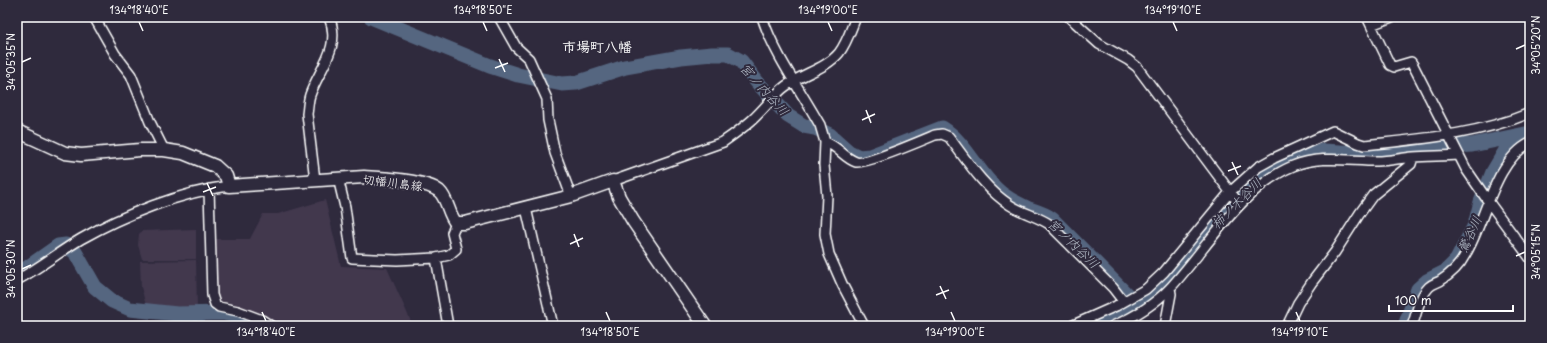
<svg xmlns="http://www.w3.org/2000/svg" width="1547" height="343" font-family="'Playpen Sans','Klee One',sans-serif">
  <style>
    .built { fill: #42384e }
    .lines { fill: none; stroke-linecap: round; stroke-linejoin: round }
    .river { stroke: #556680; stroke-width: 15 }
    .minor-casing { stroke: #fff; stroke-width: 12 }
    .secondary-casing { stroke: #fff; stroke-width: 15 }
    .minor { stroke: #2f2a3d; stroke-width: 9 }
    .secondary { stroke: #2f2a3d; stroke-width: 12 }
    .ticks { fill: none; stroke: #fff; stroke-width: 1.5 }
    .labels { text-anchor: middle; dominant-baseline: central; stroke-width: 4; stroke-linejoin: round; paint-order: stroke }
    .street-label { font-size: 12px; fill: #fff; stroke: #2f2a3d }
    .water-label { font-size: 13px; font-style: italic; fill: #b2bac6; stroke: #2f2a3d }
    .quarter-label { font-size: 14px; font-weight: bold; fill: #fff; stroke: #2f2a3d }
    .neatline { fill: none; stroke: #fff; stroke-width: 1.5 }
    .ticks-label { font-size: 10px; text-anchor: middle; fill: #fff }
  </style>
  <rect width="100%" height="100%" fill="#2f2a3d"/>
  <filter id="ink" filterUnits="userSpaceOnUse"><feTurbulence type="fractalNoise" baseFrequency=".025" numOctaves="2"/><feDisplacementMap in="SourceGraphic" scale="8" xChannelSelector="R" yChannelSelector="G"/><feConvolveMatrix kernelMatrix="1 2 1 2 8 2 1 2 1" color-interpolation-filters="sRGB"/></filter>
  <g filter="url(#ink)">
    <!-- built -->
    <path class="built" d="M 325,200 L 341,266 L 387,268 L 413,326 L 279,326 L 276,323 L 244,308 L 222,305 L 216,299 L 214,239 L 250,239 L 263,214 L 278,214 Z
      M 196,229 L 196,259 L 142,259 L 138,245 L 139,234 L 142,231 Z
      M 196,260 L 197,311 L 148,313 L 141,287 L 140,261 Z"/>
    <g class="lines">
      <!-- river -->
      <path class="river" d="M 371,17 L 490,66 L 518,75 L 562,84 L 576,83 L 625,67 L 681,57 L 712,54 L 728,54 L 741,61 L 757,82 L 788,116 L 804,126 L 815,128 L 830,135 L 849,152 L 859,157 L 870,156 L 942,128 C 968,144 978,176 1002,194 C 1010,200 1020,205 1029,209 C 1038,212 1045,214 1052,219 L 1136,304
        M 17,275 L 58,246 L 66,245 L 75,252 L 95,287 L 112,301 L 130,309 L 177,314 L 223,313 L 244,318 L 259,326
        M 1092,326 L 1110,318 L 1158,290 L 1188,258 L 1225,211 L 1261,177 L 1291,160 L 1323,151 L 1357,153 L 1472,145 L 1530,133
        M 1405,326 L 1418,289 L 1427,281 L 1445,272 L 1457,260 L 1475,225 L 1481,202 L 1493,172 L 1506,150 L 1523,138"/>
      <!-- minor casing -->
      <g class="minor-casing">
        <path id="minor" d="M 94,17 L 115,54 L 131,75 L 150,122 L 164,150
          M 499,17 L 516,47 L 529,59 L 547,99 L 548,120 L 555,153 L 571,196
          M 762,17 C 775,56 800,89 820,125 L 825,142 L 824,165 L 827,196 L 825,234 L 829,254 L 843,286 L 864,326
          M 1069,17 L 1099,44 L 1128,60 L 1137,67 L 1240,205
          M 1367,17 L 1390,65 L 1394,67 L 1411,62 L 1413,65 L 1466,169 L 1488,201 L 1530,258
          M 1371,25 L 1392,17
          M 825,142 C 838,146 844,158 856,162 C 865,165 923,140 935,135 L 942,134 L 949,137 C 967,161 985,189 1010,205 C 1022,213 1037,216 1049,224 L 1113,288 L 1123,301
          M 338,178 L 345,207 L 352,258 L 397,260 L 436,258 L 449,255 L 456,249 L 452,233 L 456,223
          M 315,180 L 307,114 C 308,108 308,101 310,95 C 319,69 342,47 329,17
          M 613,181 L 723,142 C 733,135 743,128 752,120 C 763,110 772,98 782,89 C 799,74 825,70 839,53 C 847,43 851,29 856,17
          M 209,189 L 212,295 L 215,304 L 219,307 L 238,311 L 262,320 L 271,326
          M 526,208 L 553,326
          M 436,258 L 448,326
          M 17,280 C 39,268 59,252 81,239 C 123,215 181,192 229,186
          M 1071,326 L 1116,306 L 1146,289 L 1164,272 L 1230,192 L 1258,167 L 1274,158 L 1333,131 L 1358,143 L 1364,145 C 1420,139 1477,135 1530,113
          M 1113,326 C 1134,317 1155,304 1171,287 C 1207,248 1242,187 1293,166 C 1320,155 1348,161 1377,161 C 1389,161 1401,158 1413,157 C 1428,156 1444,156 1459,155
          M 1165,326 L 1171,294 L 1170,288
          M 1287,326 L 1298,303 L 1312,282 L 1335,252 L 1360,213 L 1373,195 L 1411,164 L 1413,157
          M 1412,326 C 1417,313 1419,297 1429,287 C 1432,284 1436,283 1440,281 C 1451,274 1459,267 1465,255 C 1485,223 1494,161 1530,143
          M 1528,326 L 1530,323"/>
      </g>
      <!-- secondary casing -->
      <g class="secondary-casing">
        <path id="secondary" d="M 17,131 L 65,153 L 81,155 L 140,150 L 164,150 L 183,153 L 215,166 L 226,176 L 229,186 L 364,177 C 381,178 426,180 439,191 C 448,199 448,214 456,223 L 465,223 L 571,196 L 613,181 L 619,197 L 633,221 L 705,326"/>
      </g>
      <!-- minor -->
      <use href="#minor" class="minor"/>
      <!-- secondary -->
      <use href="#secondary" class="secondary"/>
    </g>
  </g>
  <!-- ticks -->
  <path class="ticks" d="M 139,22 L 143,31M 483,22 L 487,31M 828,22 L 832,31M 1173,22 L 1177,31M 1516,49 L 1525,45M 499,59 L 505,72M 22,62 L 31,58M 495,68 L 508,63M 866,110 L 871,123M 862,120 L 875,114M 1232,162 L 1238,175M 1228,171 L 1241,166M 207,183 L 213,196M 203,192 L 216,187M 574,234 L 579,247M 570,244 L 583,238M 1516,256 L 1525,252M 22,269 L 31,265M 940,286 L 946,299M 936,295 L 949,290M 262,312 L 266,321M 606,312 L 610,321M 951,312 L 955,321M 1296,312 L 1300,321"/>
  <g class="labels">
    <!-- street labels -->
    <g class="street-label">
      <text transform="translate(393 182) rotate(7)">切幡川島線</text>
    </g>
    <!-- water labels -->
    <g class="water-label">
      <text transform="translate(765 89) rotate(48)">宮ノ内谷川</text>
      <text transform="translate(1236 203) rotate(-45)">柿ノ木谷川</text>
      <text transform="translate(1469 234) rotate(-65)">鶯谷川</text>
      <text transform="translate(1074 243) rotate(44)">宮ノ内谷川</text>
    </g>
    <!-- quarter labels -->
    <g class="quarter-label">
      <text x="597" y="46">市場町八幡</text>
    </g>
  </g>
  <!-- margin -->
  <rect width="1547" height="343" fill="none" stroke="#2f2a3d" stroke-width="44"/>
  <!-- scale -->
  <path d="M1389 305v6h124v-6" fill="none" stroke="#ffffff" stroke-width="2"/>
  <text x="1395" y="305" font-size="12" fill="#ffffff" stroke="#2f2a3d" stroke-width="3" paint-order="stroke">100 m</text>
  <rect x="22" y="22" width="1503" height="299" class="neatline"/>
  <g class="ticks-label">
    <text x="139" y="14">134°18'40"E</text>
    <text x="483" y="14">134°18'50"E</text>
    <text x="828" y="14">134°19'00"E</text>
    <text x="1173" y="14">134°19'10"E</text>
    <text transform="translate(1536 45) rotate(-90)" y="4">34°05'20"N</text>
    <text transform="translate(11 62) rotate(-90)" y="4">34°05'35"N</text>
    <text transform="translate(1536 252) rotate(-90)" y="4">34°05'15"N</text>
    <text transform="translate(11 269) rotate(-90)" y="4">34°05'30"N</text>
    <text x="266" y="336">134°18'40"E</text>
    <text x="610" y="336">134°18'50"E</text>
    <text x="955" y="336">134°19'00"E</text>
    <text x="1300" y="336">134°19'10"E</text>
  </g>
</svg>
